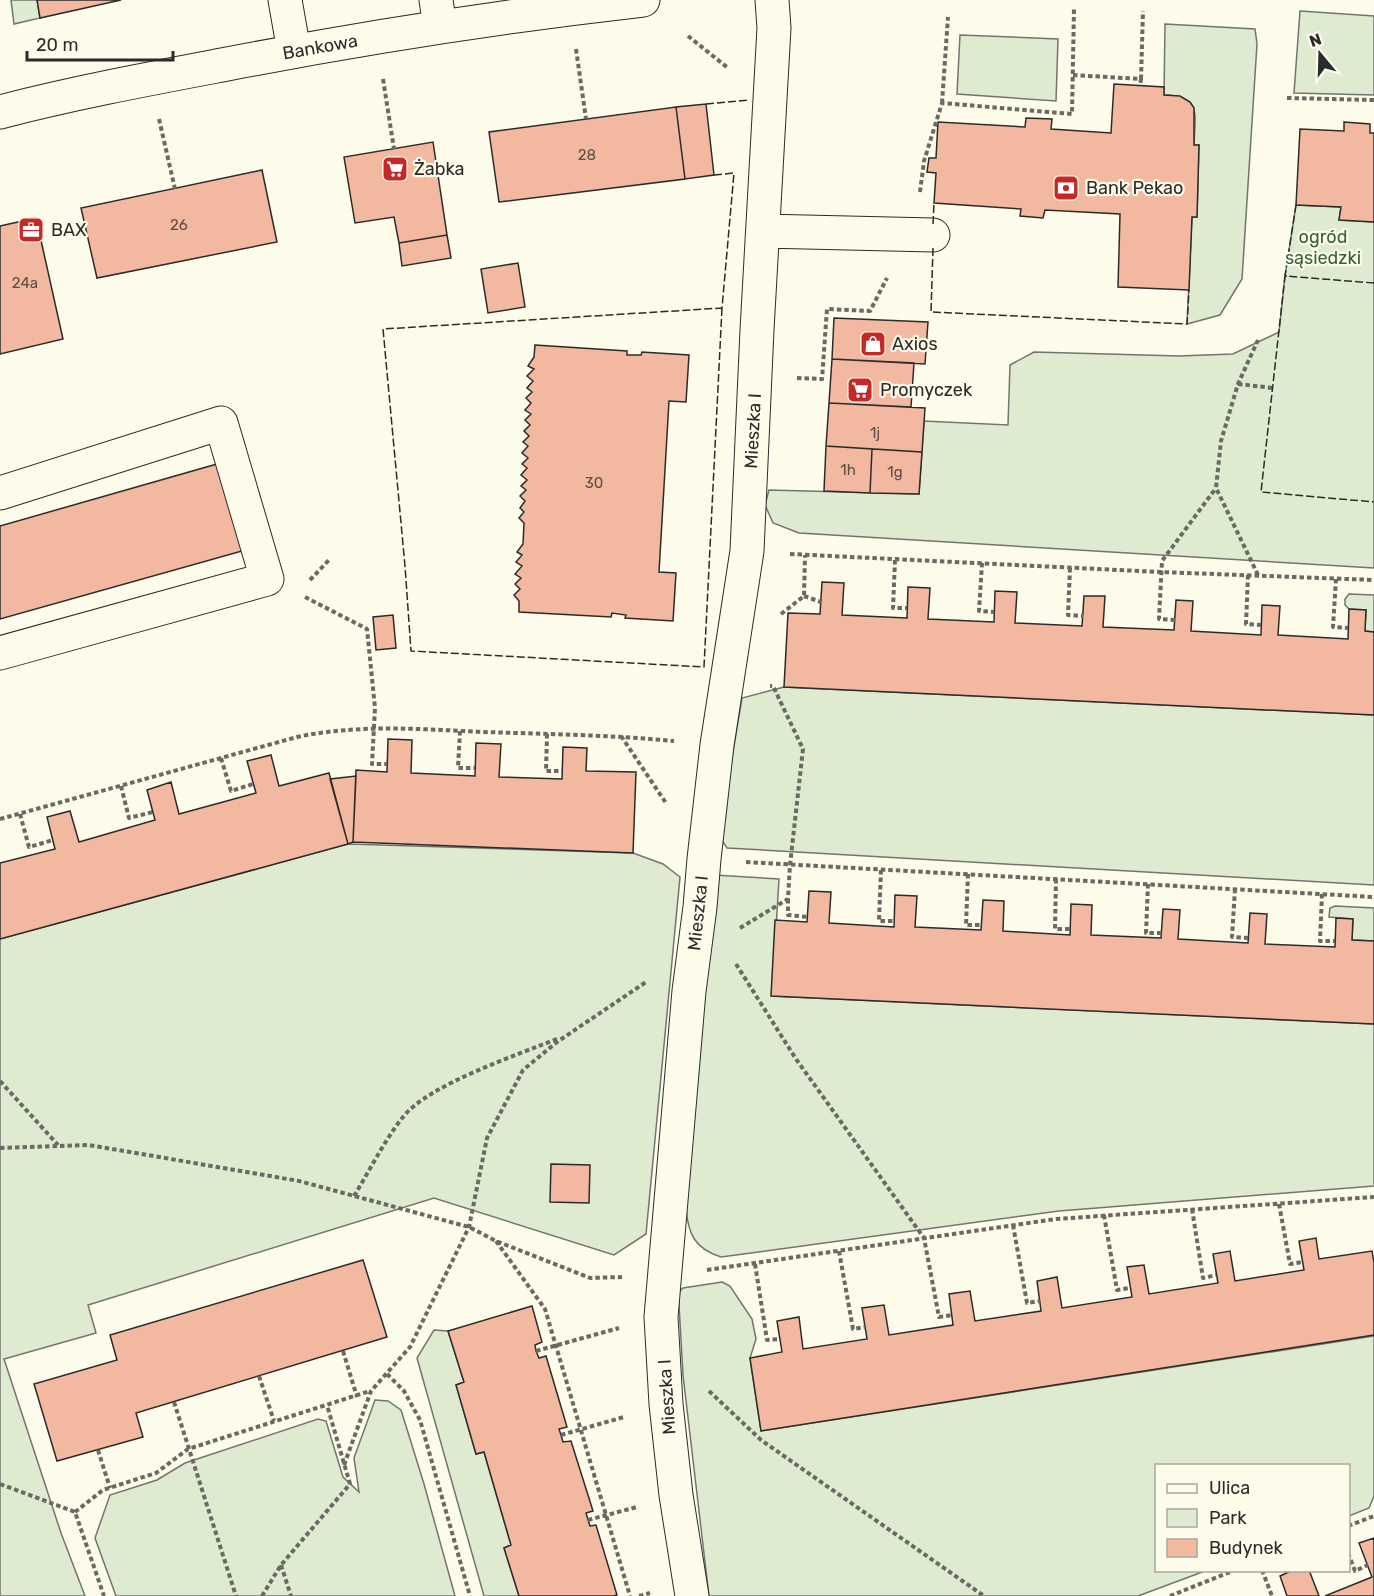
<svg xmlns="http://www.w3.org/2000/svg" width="1374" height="1596" font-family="Rubik,sans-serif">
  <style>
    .green { fill: #deebd1; stroke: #74746e; stroke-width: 1.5 }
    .building { fill: #f2b8a0; stroke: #2b2b2b; stroke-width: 1.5 }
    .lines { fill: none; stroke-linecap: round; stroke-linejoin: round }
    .minor-casing { stroke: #2b2b2b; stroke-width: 35 }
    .path { stroke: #6a6964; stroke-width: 4; stroke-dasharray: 4.5 3; stroke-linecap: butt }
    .minor { stroke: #fdfbea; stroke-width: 33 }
    .fence { stroke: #2b2b2b; stroke-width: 1.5; stroke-dasharray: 8 3; stroke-linecap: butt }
    .labels { text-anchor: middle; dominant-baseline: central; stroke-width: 4.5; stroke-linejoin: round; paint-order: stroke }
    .number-label { font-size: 15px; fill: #5d4e48 }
    .street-label { font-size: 18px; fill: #2b2b2b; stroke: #fdfbea }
    .poi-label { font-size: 18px; fill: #2b2b2b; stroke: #fdfbea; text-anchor: start }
    .park-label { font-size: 18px; fill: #34623c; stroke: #fdfbea }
  </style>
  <rect width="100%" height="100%" fill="#fdfbea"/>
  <!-- green -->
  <path class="green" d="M 11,0 L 37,0 L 40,18 L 14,24 Z
    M 1300,11 L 1374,16 L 1374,95 L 1294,93 Z
    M 1165,24 L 1255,29 L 1257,44 L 1242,279 L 1220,315 L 1187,324 L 1192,217 L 1197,217 L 1199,145 L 1194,145 C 1195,114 1202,96 1164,95 Z
    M 960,35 L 1058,39 L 1056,101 L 957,94 Z
    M 1296,205 L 1341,207 L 1339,220 L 1374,222 L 1374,568 L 799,533 L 773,523 L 765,505 L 769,490 L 919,494 L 924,421 L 1008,425 L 1010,365 L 1034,352 L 1179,356 L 1233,354 L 1279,332 L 1285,276 Z
    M 1349,594 L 1374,595 L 1374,632 L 1365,631 L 1366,610 L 1349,609 L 1345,605 L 1345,599 Z
    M 784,687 L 1374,715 L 1374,885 L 727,848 L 719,836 L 742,698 Z
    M 348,844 L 633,853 L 663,864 L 680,877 L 646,1234 L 614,1255 L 434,1198 L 88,1305 L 96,1333 L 4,1359 L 61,1533 L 85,1596 L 0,1596 L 0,939 Z
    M 714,875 L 779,879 L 772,996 L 1374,1024 L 1374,1186 L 1059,1211 L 721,1257 C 695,1249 688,1234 686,1208 Z
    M 1335,906 L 1374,908 L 1374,941 L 1352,940 L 1353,919 L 1329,917 L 1330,908 Z
    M 722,1282 L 730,1286 L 752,1319 L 756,1339 L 750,1358 L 761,1431 L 1374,1336 L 1374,1496 L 1369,1508 L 1349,1516 L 1348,1466 L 1156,1466 L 1156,1570 L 1205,1571 L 1138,1596 L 709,1596 L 683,1375 L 679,1305 L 679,1292 L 683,1288 Z
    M 434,1330 L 448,1331 L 464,1382 L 456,1385 L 476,1454 L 484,1452 L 511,1545 L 504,1548 L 519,1596 L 484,1596 L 417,1358 Z
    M 375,1400 L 388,1401 L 401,1410 L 424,1484 L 455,1596 L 116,1596 L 95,1538 L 110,1495 L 157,1480 L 185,1463 L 318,1419 L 326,1421 L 343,1477 L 359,1492 L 354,1458 Z"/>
  <!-- building -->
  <path class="building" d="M 37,0 L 121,0 L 40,18 Z
    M 1114,84 L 1164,87 L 1164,95 L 1180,96 L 1190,102 L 1194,108 L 1194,145 L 1199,145 L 1197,217 L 1192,217 L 1189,290 L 1118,287 L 1120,214 L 1045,210 L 1043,218 L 1020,216 L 1021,209 L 934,203 L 936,173 L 927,172 L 929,158 L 936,158 L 938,122 L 1025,127 L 1026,118 L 1052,119 L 1051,129 L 1111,133 Z
    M 706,104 L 714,175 L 685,179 L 676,107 Z
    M 676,107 L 685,179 L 499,202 L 489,132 Z
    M 1344,122 L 1370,124 L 1370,133 L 1374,133 L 1374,222 L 1339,220 L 1341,207 L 1296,205 L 1300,129 L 1344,131 Z
    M 433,142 L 447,235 L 399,243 L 394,217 L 355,223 L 344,157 Z
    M 262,170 L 277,242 L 97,278 L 81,208 Z
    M 36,218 L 63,339 L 0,354 L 0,226 Z
    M 447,235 L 451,258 L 402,266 L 399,243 Z
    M 518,263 L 525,307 L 488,313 L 481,269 Z
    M 834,318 L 928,322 L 925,364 L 832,359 Z
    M 535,345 L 627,351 L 627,355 L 641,355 L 642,352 L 689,355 L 686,402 L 669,401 L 659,572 L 676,573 L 673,621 L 625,618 L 626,615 L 612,613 L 611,617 L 519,612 L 519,601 L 514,595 L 520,589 L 515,584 L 521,578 L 515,574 L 522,566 L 516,562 L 522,555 L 517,552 L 523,544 L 524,523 L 519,518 L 524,512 L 520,508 L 525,501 L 520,496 L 526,490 L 521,486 L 527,480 L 521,475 L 527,468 L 522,464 L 528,458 L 522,453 L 528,446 L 523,442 L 529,436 L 524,431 L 530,425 L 525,420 L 531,414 L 525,410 L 531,403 L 526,398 L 532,392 L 527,388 L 533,381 L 527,376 L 534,369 L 528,366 L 534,357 Z
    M 832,359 L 914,363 L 911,407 L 829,403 Z
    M 829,403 L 925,408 L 922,452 L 826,446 Z
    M 826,446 L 872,449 L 870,493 L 824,491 Z
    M 872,449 L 922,452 L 919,494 L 870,493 Z
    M 217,464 L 242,551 L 0,619 L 0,526 Z
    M 822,582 L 844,583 L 842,615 L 907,618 L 908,587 L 930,588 L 928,619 L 994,622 L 995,591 L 1017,592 L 1015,623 L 1082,626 L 1084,596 L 1105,596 L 1103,627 L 1174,630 L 1176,600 L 1193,601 L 1191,631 L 1261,635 L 1262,605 L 1280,606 L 1278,635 L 1348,639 L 1349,609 L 1366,610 L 1365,631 L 1374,632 L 1374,715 L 784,687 L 788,613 L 820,614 Z
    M 393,615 L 396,648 L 376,650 L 373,617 Z
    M 388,739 L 412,740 L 411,773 L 475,776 L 476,743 L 501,744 L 499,777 L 562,779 L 563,747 L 587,748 L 586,771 L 636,772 L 633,853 L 353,842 L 356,770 L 387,772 Z
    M 271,755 L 279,786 L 329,773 L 348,844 L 0,939 L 0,863 L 55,849 L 47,817 L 70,811 L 79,842 L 155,820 L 147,790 L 171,782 L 179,814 L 256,793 L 247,761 Z
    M 356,776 L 353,842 L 348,844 L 330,779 Z
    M 809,891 L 831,892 L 829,923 L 894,927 L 895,895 L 917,896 L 915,927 L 981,930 L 983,900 L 1004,901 L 1003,931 L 1070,935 L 1071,904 L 1092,905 L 1091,935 L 1161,938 L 1163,909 L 1180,910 L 1178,939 L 1248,943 L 1250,913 L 1267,914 L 1265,944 L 1335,947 L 1336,918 L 1353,919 L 1352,940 L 1374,941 L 1374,1024 L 771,996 L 775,920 L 807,922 Z
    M 551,1164 L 590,1165 L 589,1203 L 550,1202 Z
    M 1316,1238 L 1319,1259 L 1372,1251 L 1374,1263 L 1374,1335 L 761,1431 L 750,1358 L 782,1352 L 777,1321 L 799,1317 L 803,1349 L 867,1339 L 862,1308 L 884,1305 L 889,1335 L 953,1325 L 949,1294 L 970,1291 L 975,1321 L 1041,1311 L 1037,1281 L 1057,1277 L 1062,1308 L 1132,1297 L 1127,1267 L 1144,1265 L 1149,1294 L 1218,1283 L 1213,1254 L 1230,1251 L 1235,1281 L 1304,1270 L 1299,1241 Z
    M 363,1260 L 387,1337 L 136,1413 L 143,1437 L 57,1461 L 34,1384 L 117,1360 L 110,1335 Z
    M 532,1306 L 542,1342 L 535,1345 L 536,1351 L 539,1358 L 546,1356 L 567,1427 L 559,1429 L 561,1435 L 563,1442 L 571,1441 L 593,1511 L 586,1513 L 590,1526 L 596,1525 L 617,1595 L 613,1596 L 519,1596 L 504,1548 L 511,1545 L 484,1452 L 476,1454 L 456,1385 L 464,1382 L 448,1331 Z
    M 1374,1538 L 1374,1596 L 1325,1596 L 1372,1577 L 1359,1543 Z
    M 1293,1570 L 1309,1570 L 1319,1596 L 1287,1596 L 1280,1576 Z"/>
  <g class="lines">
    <!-- minor casing -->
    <g class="minor-casing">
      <path id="minor" d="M 285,0 L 294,51
        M 436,0 L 440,27
        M 0,112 C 73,93 148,79 222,65 C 362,38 502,16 643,0
        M 763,231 L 933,235
        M 0,493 L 221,423 L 267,579 L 0,653
        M 692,1596 L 676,1495 L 666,1404 L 661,1317 L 689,991 L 700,907 L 704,859 L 717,745 L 747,551 L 757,330 L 774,28 L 772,0"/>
    </g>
    <!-- path -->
    <path class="path" d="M 688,36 L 728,68
      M 576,49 L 586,119
      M 1073,75 L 1141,79 L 1140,85
      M 383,79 L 394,149
      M 1141,79 L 1143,11
      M 1287,98 L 1374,100
      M 942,103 L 948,17
      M 159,119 L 175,189
      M 920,192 L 924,161 L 942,103 L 1072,114 L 1074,8
      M 797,378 L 822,379 L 827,309 L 870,311 L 887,278
      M 1238,384 L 1273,388
      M 790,554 L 1160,572 L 1374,580
      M 895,560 L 893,608 L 907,608
      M 982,563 L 979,611 L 994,612
      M 1070,568 L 1068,615 L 1083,616
      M 1248,575 L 1246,624 L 1261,625
      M 1258,575 L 1216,488 L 1221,441 L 1238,384 L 1258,340
      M 1336,579 L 1333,627 L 1348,628
      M 310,580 L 329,560
      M 804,596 L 821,602
      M 305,597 L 367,629 L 375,708 L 372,764 L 387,764
      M 781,614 L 804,596 L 805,555
      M 1175,620 L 1159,619 L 1162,561 L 1216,488
      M 460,731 L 458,768 L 475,768
      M 547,734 L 546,771 L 562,771
      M 621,736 L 666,803
      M 221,758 L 231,791 L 253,784
      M 121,786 L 129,818 L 153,812
      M 20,814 L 29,847 L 53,840
      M 0,819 L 297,737 C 359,724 420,729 483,732 C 547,734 611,735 674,741
      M 746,862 L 1374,897
      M 881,870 L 879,921 L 894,921
      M 968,874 L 966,925 L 981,925
      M 1056,879 L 1055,929 L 1070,929
      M 1148,884 L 1146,933 L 1162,933
      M 1235,889 L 1232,937 L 1248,938
      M 1322,894 L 1320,941 L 1335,941
      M 788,899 L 788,915 L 808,917
      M 740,928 L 788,899 L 790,865 L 803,749 L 773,686 L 770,686
      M 736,964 L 796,1059 L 924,1238 L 939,1317 L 952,1315
      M 0,1081 L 58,1145
      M 0,1148 L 89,1145 L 299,1181 L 469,1227 L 496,1241 L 590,1278 L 622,1277
      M 354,1196 C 370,1170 384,1141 403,1117 C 429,1084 518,1055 559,1038
      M 1279,1204 L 1290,1264 L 1302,1262
      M 1192,1209 L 1203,1278 L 1216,1275
      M 1104,1215 L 1117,1290 L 1130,1288
      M 1013,1225 L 1027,1303 L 1040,1301
      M 496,1241 L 545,1309 L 630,1596
      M 839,1251 L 853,1329 L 865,1327
      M 755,1264 L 767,1340 L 780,1339
      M 707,1270 L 1056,1219 L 1374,1197
      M 343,1351 L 357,1397
      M 536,1351 L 619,1328
      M 387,1374 L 404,1391 L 420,1420 L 470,1596
      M 259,1376 L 274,1421
      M 709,1391 L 761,1440 L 984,1596
      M 174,1402 L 236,1596
      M 561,1435 L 624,1417
      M 98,1450 L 110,1488
      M 344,1465 L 371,1391 L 410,1347 L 469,1227 L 487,1138 L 523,1070 L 557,1042 L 646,982
      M 0,1484 L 75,1512 L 104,1596
      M 75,1512 L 103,1490 L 156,1473 L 188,1449 L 370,1391
      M 588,1520 L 637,1507
      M 1348,1526 L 1374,1516
      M 1348,1553 L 1355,1571 L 1368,1565
      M 281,1565 L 291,1596
      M 1262,1570 L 1272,1596
      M 262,1596 L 281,1565 L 350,1484 L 327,1405
      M 639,1596 L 650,1593
      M 1170,1596 L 1235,1570"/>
    <!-- minor -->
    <use href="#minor" class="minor"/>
    <!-- fence -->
    <path class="fence" d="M 706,104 L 749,100
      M 714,175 L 734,173 L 722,308
      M 933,224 L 934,203
      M 933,248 L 931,312 L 1187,324 L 1189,290
      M 1287,276 L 1285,276 L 1296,205 L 1300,205
      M 1374,283 L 1285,276 L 1261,492 L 1374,502
      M 722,308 L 704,667 L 411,651 L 405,566 L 383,329 Z"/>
  </g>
  <!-- icons -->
  <defs>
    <g id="supermarket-square" transform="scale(1.35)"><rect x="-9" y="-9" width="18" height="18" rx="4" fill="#c62828" stroke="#fdfbea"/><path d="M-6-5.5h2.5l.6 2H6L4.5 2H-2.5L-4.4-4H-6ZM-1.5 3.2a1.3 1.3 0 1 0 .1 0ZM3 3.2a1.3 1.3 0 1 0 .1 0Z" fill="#fff"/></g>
    <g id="bank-square" transform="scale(1.35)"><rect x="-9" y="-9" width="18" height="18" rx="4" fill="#c62828" stroke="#fdfbea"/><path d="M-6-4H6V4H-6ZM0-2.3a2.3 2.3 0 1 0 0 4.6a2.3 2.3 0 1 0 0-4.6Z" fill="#fff"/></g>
    <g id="office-square" transform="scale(1.35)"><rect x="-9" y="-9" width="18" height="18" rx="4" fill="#c62828" stroke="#fdfbea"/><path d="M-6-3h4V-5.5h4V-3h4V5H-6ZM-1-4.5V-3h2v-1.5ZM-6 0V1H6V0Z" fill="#fff"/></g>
    <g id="shop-square" transform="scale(1.35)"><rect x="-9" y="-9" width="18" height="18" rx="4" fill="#c62828" stroke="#fdfbea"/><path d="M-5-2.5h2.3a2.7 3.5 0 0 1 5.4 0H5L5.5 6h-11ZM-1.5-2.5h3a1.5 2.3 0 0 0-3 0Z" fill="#fff"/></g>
  </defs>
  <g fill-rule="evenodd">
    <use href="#supermarket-square" x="395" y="169"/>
    <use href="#bank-square" x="1066" y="188"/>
    <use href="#office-square" x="31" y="230"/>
    <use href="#shop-square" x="873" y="344"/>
    <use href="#supermarket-square" x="860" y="390"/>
  </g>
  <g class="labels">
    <!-- number labels -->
    <g class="number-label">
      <text x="587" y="155">28</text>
      <text x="179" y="225">26</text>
      <text x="25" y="283">24a</text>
      <text x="875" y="433">1j</text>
      <text x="848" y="470">1h</text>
      <text x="895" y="472">1g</text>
      <text x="594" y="483">30</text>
    </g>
    <!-- street labels -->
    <g class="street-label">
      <text transform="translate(320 47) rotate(-10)">Bankowa</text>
      <text transform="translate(753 431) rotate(-87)">Mieszka I</text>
      <text transform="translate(698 913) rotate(-84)">Mieszka I</text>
      <text transform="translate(667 1397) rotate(-94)">Mieszka I</text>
    </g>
    <!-- poi labels -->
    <g class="poi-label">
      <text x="414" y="169">Żabka</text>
      <text x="1086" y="188">Bank Pekao</text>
      <text x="51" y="230">BAX</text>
      <text x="892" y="344">Axios</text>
      <text x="880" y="390">Promyczek</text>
    </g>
    <!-- park labels -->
    <g class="park-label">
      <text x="1323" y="237">ogród<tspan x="1323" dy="21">sąsiedzki</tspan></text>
    </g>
  </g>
  <!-- legend -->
  <rect x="1155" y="1464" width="195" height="108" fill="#fdfbea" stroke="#a9a89e" stroke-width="1.5"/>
  <rect x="1167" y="1484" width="30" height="9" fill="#fdfbea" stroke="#a9a89e" stroke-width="1.5"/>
  <text x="1209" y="1494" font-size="18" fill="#2b2b2b">Ulica</text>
  <rect x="1167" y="1509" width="30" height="18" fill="#deebd1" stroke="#a9a89e" stroke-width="1.5"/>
  <text x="1209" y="1524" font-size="18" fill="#2b2b2b">Park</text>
  <rect x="1167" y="1539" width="30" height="18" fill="#f2b8a0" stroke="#a9a89e" stroke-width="1.5"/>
  <text x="1209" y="1554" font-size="18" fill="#2b2b2b">Budynek</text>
  <!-- north arrow -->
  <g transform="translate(1320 54) rotate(341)" stroke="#fdfbea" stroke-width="4.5" paint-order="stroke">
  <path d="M0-4.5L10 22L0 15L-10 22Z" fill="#2b2b2b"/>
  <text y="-9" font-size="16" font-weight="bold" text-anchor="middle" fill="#2b2b2b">N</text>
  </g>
  <!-- scale -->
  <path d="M27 51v9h146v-9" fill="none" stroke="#2b2b2b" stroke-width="3"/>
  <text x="36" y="51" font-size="18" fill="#2b2b2b" stroke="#fdfbea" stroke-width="4.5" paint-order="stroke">20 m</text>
</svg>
